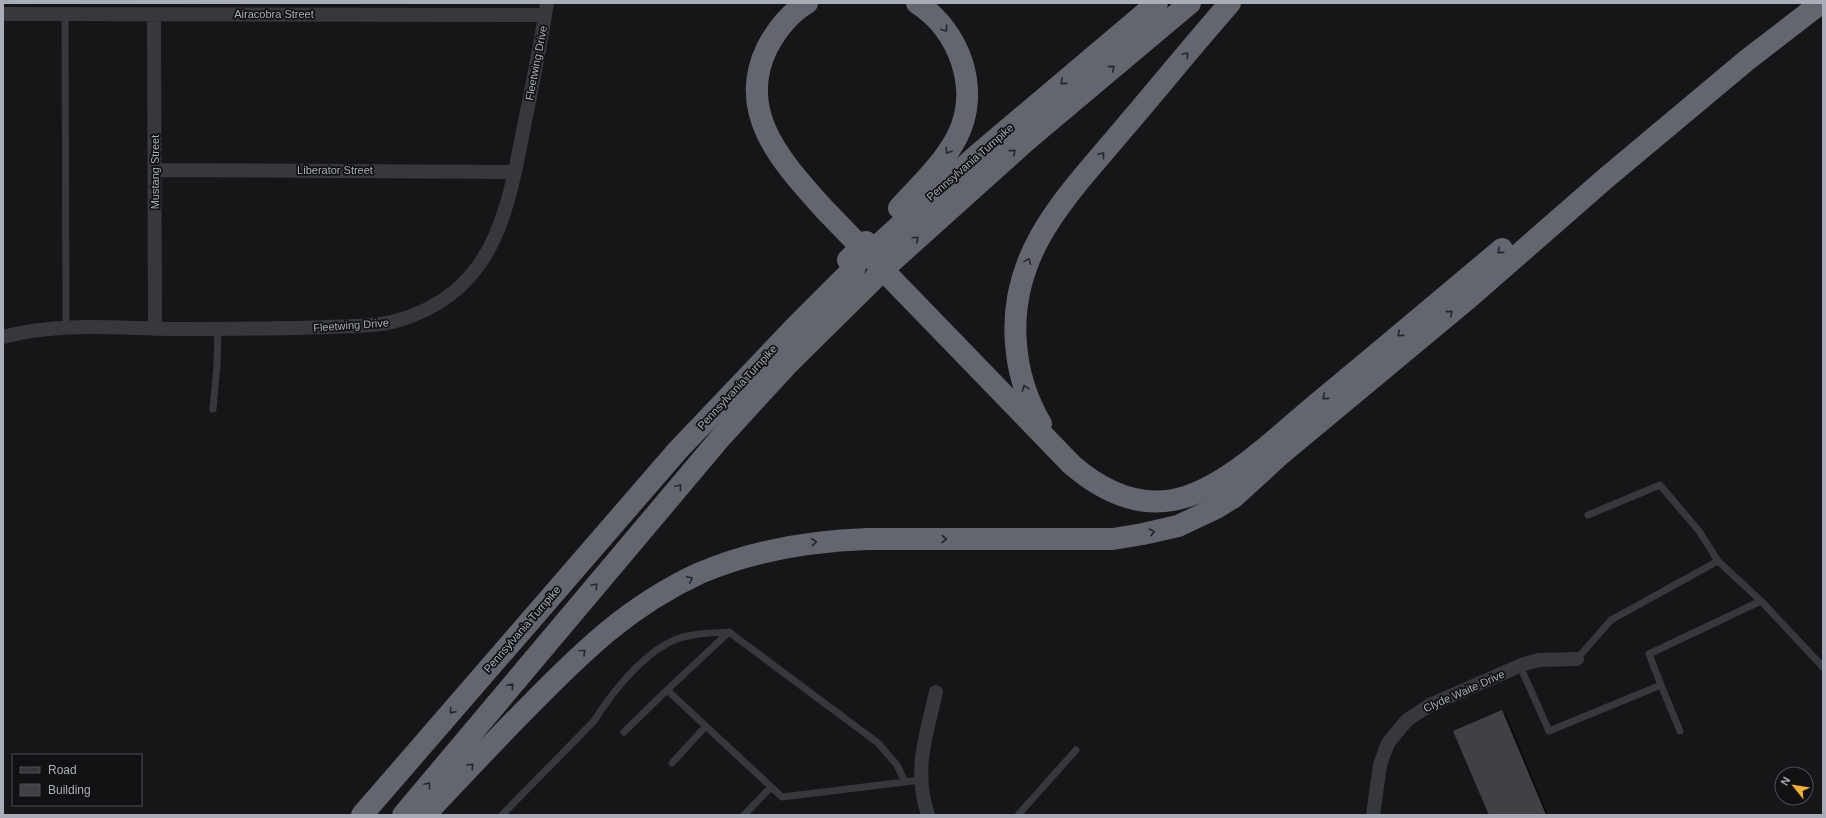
<svg xmlns="http://www.w3.org/2000/svg" width="1826" height="818" font-family="Arial,sans-serif">
  <style>
    .building { fill: #404145; filter: url(#shadow) }
    .lines { fill: none; stroke-linecap: round; stroke-linejoin: round }
    .lane { stroke: #37383d; stroke-width: 7 }
    .street { stroke: #37383d; stroke-width: 14 }
    .highway { stroke: #63666e; stroke-width: 22 }
    .highway-bridge { stroke: #63666e; stroke-width: 22 }
    .oneway { stroke: #26262a }
    .labels { text-anchor: middle; dominant-baseline: central; stroke-width: 3.5; stroke-linejoin: round; paint-order: stroke }
    .street-label { font-size: 11px; fill: #a8adb8; stroke: #111113 }
  </style>
  <defs>
    <filter id="shadow"><feDropShadow dx="3.5" dy="3.5" stdDeviation="0" flood-color="#0009"/></filter>
  </defs>
  <rect width="100%" height="100%" fill="#161618"/>
  <!-- building -->
  <path class="building" d="M 1502,710 L 1546,815 L 1489,815 L 1453,731 Z"/>
  <g class="lines">
    <!-- lane -->
    <path class="lane" d="M 65,15 L 66,327
      M 213,409 L 217,365 L 218,329
      M 1588,515 L 1660,485 L 1699,531 L 1718,561
      M 1577,659 L 1611,620 L 1718,561 L 1761,601 L 1823,667
      M 1520,666 L 1549,731 L 1661,685 L 1649,654 L 1761,601
      M 1661,685 L 1680,731
      M 624,732 L 667,690
      M 672,763 L 705,727
      M 905,782 L 897,765 L 878,743 L 729,632 L 667,690 L 782,797 L 905,782 L 921,780
      M 502,815 L 594,721 C 612,692 645,651 677,639 C 694,633 711,633 729,632
      M 744,815 L 771,787
      M 1018,815 L 1076,750"/>
    <!-- street -->
    <path class="street" d="M 3,14 L 545,15
      M 154,15 L 155,329
      M 155,170 L 515,172
      M 3,337 C 57,322 113,328 168,329 C 221,329 274,329 327,327 C 349,326 374,327 396,321 C 496,293 508,209 525,121 C 533,82 541,42 547,3
      M 928,815 C 913,769 926,737 936,692
      M 1373,815 L 1380,765 L 1388,743 L 1407,720 L 1430,705 L 1524,664 L 1539,660 L 1577,659"/>
    <!-- highway -->
    <path class="highway" d="M 807,3 C 790,13 776,31 767,48 C 735,114 784,164 825,210 L 1072,465 C 1100,489 1134,507 1173,500 C 1224,491 1280,434 1319,402 C 1381,351 1441,300 1502,249
      M 899,208 C 919,186 943,164 957,137 C 981,90 960,31 917,3
      M 873,250 L 976,156 L 1157,3
      M 888,265 L 1027,140 L 1190,3
      M 1041,424 C 1027,400 1018,372 1016,344 C 1008,251 1070,193 1125,127 C 1160,86 1194,44 1230,3
      M 362,815 L 678,450 L 795,327 L 855,267
      M 403,815 L 721,437 L 786,366 L 870,283
      M 425,815 C 460,778 494,741 530,705 C 583,651 630,605 700,573 C 754,550 810,541 868,539 L 1113,539 L 1143,534 L 1178,526 L 1216,508 L 1234,497 L 1281,454 L 1471,296 L 1606,178 L 1747,60 L 1821,3"/>
    <!-- highway-bridge -->
    <path class="highway-bridge" d="M 848,260 L 866,242
      M 870,283 L 888,265"/>
  </g>
  <!-- one-way arrows -->
  <defs><path id="oneway-chevron" d="M-2-3.5L2.5 0L-2 3.5" fill="none" stroke-width="1.6" stroke-linecap="round" stroke-linejoin="round"/></defs>
  <g class="oneway">
    <use href="#oneway-chevron" transform="translate(945 29) rotate(54)"/>
    <use href="#oneway-chevron" transform="translate(1186 55) rotate(-50)"/>
    <use href="#oneway-chevron" transform="translate(1112 68) rotate(-40)"/>
    <use href="#oneway-chevron" transform="translate(1063 82) rotate(140)"/>
    <use href="#oneway-chevron" transform="translate(948 151) rotate(123)"/>
    <use href="#oneway-chevron" transform="translate(1013 152) rotate(-41)"/>
    <use href="#oneway-chevron" transform="translate(1102 155) rotate(-50)"/>
    <use href="#oneway-chevron" transform="translate(916 239) rotate(-43)"/>
    <use href="#oneway-chevron" transform="translate(1500 251) rotate(140)"/>
    <use href="#oneway-chevron" transform="translate(1028 261) rotate(-69)"/>
    <use href="#oneway-chevron" transform="translate(1450 313) rotate(-40)"/>
    <use href="#oneway-chevron" transform="translate(1400 334) rotate(140)"/>
    <use href="#oneway-chevron" transform="translate(1025 388) rotate(-108)"/>
    <use href="#oneway-chevron" transform="translate(1325 397) rotate(140)"/>
    <use href="#oneway-chevron" transform="translate(679 487) rotate(-50)"/>
    <use href="#oneway-chevron" transform="translate(1152 532) rotate(-13)"/>
    <use href="#oneway-chevron" transform="translate(944 539)"/>
    <use href="#oneway-chevron" transform="translate(814 542) rotate(-6)"/>
    <use href="#oneway-chevron" transform="translate(690 579) rotate(-25)"/>
    <use href="#oneway-chevron" transform="translate(595 586) rotate(-50)"/>
    <use href="#oneway-chevron" transform="translate(583 652) rotate(-43)"/>
    <use href="#oneway-chevron" transform="translate(511 686) rotate(-50)"/>
    <use href="#oneway-chevron" transform="translate(452 711) rotate(131)"/>
    <use href="#oneway-chevron" transform="translate(471 766) rotate(-47)"/>
    <use href="#oneway-chevron" transform="translate(428 785) rotate(-50)"/>
  </g>
  <g class="labels">
    <!-- street labels -->
    <g class="street-label">
      <text x="274" y="14">Airacobra Street</text>
      <text transform="translate(536 63) rotate(-79)">Fleetwing Drive</text>
      <text transform="translate(970 162) rotate(-41)">Pennsylvania Turnpike</text>
      <text x="335" y="170">Liberator Street</text>
      <text transform="translate(155 172) rotate(-90)">Mustang Street</text>
      <text transform="translate(351 325) rotate(-4)">Fleetwing Drive</text>
      <text transform="translate(737 387) rotate(-47)">Pennsylvania Turnpike</text>
      <text transform="translate(522 629) rotate(-49)">Pennsylvania Turnpike</text>
      <text transform="translate(1464 691) rotate(-24)">Clyde Waite Drive</text>
    </g>
  </g>
  <!-- border -->
  <rect width="1826" height="818" fill="none" stroke="#a8adb8" stroke-width="8"/>
  <!-- legend -->
  <rect x="12" y="754" width="130" height="52" fill="#111113" stroke="#4d4f55"/>
  <rect x="20" y="767" width="20" height="6" fill="#37383d" stroke="#4d4f55"/>
  <text x="48" y="774" font-size="12" fill="#a8adb8">Road</text>
  <rect x="20" y="784" width="20" height="12" fill="#404145" stroke="#4d4f55"/>
  <text x="48" y="794" font-size="12" fill="#a8adb8">Building</text>
  <!-- north arrow -->
  <g transform="translate(1794 786) rotate(300)"><circle r="19" fill="#111113" stroke="#4d4f55"/>
  <path d="M0-3L7 15L0 10L-7 15Z" fill="#f2b134"/>
  <text y="-6" font-size="11" font-weight="bold" text-anchor="middle" fill="#a8adb8">N</text>
  </g>
</svg>
